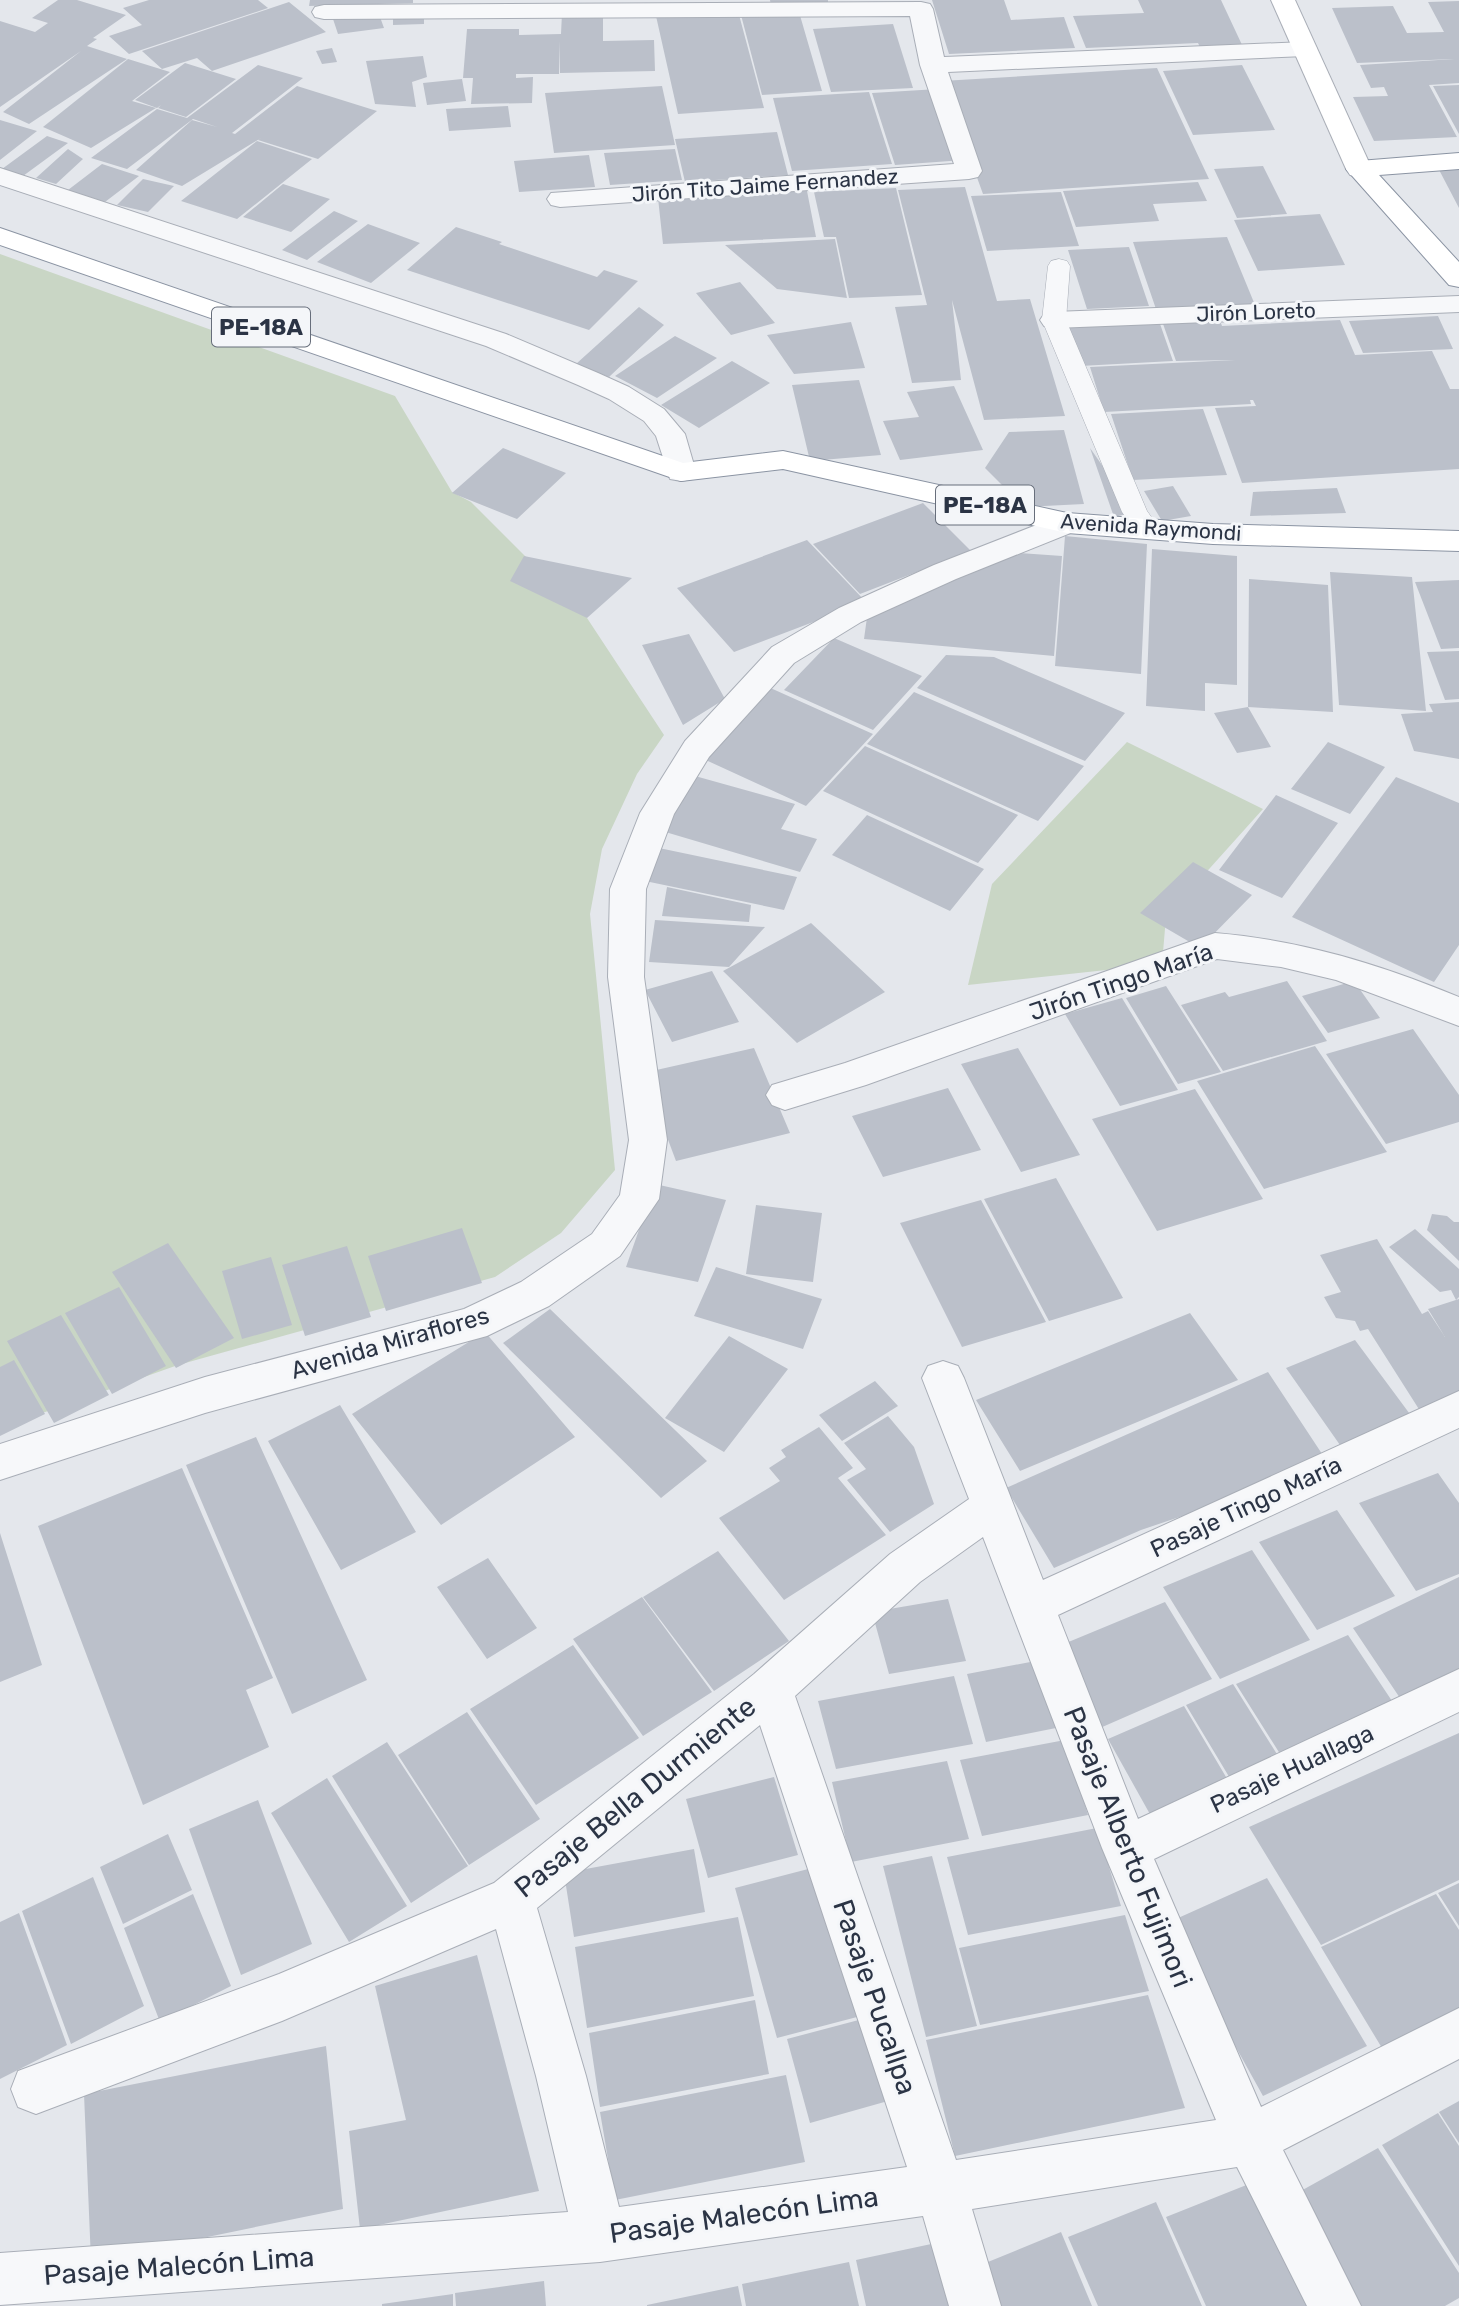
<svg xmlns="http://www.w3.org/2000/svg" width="1459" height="2306" font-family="Rubik,sans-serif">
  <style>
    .green { fill: #c9d6c5 }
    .building { fill: #bbc0ca }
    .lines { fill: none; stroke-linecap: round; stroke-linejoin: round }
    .lane-casing { stroke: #a9aeb7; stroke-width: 1 }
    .street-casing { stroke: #a9aeb7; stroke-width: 2 }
    .secondary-casing { stroke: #a9aeb7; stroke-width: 2 }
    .highway-casing { stroke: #8b94a3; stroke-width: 2 }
    .lane { fill: #f7f8fa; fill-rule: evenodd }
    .street { fill: #f7f8fa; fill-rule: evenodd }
    .secondary { fill: #fff; fill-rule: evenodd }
    .highway { fill: #fff; fill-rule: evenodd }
    .labels { text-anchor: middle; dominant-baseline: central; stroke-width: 6; stroke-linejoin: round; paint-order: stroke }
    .far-street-label { font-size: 21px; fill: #2b3445; stroke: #f4f6f9 }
    .shield { fill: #f4f6f9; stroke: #676e7b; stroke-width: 2 }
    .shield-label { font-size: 23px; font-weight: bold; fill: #2b3445 }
    .street-label { font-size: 24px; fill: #2b3445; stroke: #f4f6f9 }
    .near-street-label { font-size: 28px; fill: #2b3445; stroke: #f4f6f9 }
  </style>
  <rect width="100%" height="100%" fill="#e4e7ec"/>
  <!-- green -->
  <path class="green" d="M 0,254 L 395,396 L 452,492 L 471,502 L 587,618 L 664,735 L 637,774 L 602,849 L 590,914 L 615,1170 L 561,1233 L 495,1277 L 178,1365 L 0,1428 Z
    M 1127,742 L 1263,809 L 1166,917 L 1162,964 L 968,985 L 992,884 Z"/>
  <!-- building -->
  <path class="building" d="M 58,0 L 77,0 L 126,15 L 93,38 L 97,39 L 87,46 L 127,59 L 29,124 L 3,112 L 81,51 L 0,107 L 0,21 L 35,32 L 48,23 L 32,18 Z
    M 149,0 L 258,0 L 268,8 L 129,54 L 109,36 L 142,25 L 123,8 Z
    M 310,0 L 413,0 L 413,3 L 309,6 Z
    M 770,0 L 828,0 L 828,3 L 771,6 Z
    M 932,0 L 1004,0 L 1011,20 L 1064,17 L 1075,48 L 949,54 Z
    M 1138,0 L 1221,0 L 1243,47 L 1201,49 L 1198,43 L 1086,48 L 1073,16 L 1144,13 Z
    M 1459,1 L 1459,83 L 1429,85 L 1457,137 L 1374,141 L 1353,97 L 1388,96 L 1384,87 L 1371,88 L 1360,65 L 1454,59 L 1357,63 L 1332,8 L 1393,6 L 1407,33 L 1444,32 L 1428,2 Z
    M 289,2 L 326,32 L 212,71 L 197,58 L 162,69 L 142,51 Z
    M 738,11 L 764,108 L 678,114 L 656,16 Z
    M 603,12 L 603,41 L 654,40 L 655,71 L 560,73 L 560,41 L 559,74 L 516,74 L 516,78 L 533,77 L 532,103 L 471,104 L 473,78 L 463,78 L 467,29 L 519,29 L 519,35 L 561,34 L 562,13 Z
    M 799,12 L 822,91 L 762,95 L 741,15 Z
    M 332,16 L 380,17 L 384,28 L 338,34 Z
    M 424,16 L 424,24 L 393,25 L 393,17 Z
    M 893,24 L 913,88 L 831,92 L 813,29 Z
    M 332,48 L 337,62 L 322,64 L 316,51 Z
    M 423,56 L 427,77 L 412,82 L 416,107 L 375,104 L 366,61 Z
    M 128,59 L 170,72 L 132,101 L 156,108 L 91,148 L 43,127 Z
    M 185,63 L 236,79 L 186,117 L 158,108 L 161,105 L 157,108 L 135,100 Z
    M 258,65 L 303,78 L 232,133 L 235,134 L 297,86 L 377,111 L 318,159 L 258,140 L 261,138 L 182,186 L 136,170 L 192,120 L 217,127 L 193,119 L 127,169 L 91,158 L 157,109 L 187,118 Z
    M 1242,65 L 1275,130 L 1193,135 L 1163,71 Z
    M 1157,68 L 1209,179 L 983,194 L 942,81 Z
    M 462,79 L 466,101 L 427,105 L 423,83 Z
    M 1459,85 L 1459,134 L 1433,86 Z
    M 662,86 L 675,145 L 554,153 L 545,93 Z
    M 938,89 L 964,160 L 895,165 L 872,93 Z
    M 869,92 L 892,164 L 792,171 L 773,98 Z
    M 508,106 L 511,127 L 449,131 L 446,109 Z
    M 0,120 L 37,131 L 0,160 Z
    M 777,132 L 788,175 L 685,182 L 675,139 Z
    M 47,136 L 68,143 L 23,176 L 2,169 Z
    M 257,141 L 312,159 L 237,219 L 181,201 Z
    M 68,149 L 83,159 L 56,184 L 36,178 Z
    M 675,149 L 682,180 L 610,185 L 604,153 Z
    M 589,155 L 595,187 L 519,192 L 514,161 Z
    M 1459,163 L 1459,208 L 1436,164 Z
    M 102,164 L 139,176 L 105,202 L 68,190 Z
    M 1263,166 L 1287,214 L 1237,218 L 1214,169 Z
    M 143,179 L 174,186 L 148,212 L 117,205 Z
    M 1198,182 L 1207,201 L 1153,204 L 1159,221 L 1076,227 L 1063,191 Z
    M 283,184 L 330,199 L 291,232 L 243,217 Z
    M 965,187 L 997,301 L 1030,299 L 1065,416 L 984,420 L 952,300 L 961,380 L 912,383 L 895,307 L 927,305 L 898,190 Z
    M 896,188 L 922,295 L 849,298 L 836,237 L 824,237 L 814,192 Z
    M 807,191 L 816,237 L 663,244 L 658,198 Z
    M 1061,192 L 1079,246 L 987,251 L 971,196 Z
    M 334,211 L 358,221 L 307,260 L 282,250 Z
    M 1320,214 L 1345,265 L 1258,271 L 1234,220 Z
    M 368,224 L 420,243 L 371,283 L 317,262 Z
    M 456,227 L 502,242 L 499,244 L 597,277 L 604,270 L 638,281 L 589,330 L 407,270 Z
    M 1227,237 L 1255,305 L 1156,309 L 1133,242 Z
    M 835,239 L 847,298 L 777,289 L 725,245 Z
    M 1129,247 L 1149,306 L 1087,309 L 1068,250 Z
    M 740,282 L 775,323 L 731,335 L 696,293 Z
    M 639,307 L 664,325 L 609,377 L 576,364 Z
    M 1438,316 L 1453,349 L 1363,353 L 1349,321 Z
    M 1219,318 L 1222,326 L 1340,320 L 1355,355 L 1432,351 L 1450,389 L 1459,389 L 1459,469 L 1242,483 L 1215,408 L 1256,406 L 1253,400 L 1250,400 L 1251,404 L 1104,412 L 1090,367 L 1235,360 L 1176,361 L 1162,321 Z
    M 1159,321 L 1173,361 L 1080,366 L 1067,325 Z
    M 851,322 L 865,368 L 794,374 L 767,335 Z
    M 675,336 L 717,358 L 657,398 L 615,376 Z
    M 732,361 L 770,383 L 699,428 L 661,405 Z
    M 859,380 L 881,455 L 810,461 L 792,385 Z
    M 954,386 L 983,450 L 900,460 L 883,421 L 919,417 L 907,392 Z
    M 1203,409 L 1227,475 L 1133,480 L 1111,414 Z
    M 1064,430 L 1084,504 L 1024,507 L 985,468 L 1009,432 Z
    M 503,448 L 566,473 L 517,519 L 452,493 Z
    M 1090,448 L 1135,512 L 1114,517 Z
    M 1173,486 L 1191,516 L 1162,521 L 1144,491 Z
    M 1337,488 L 1346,513 L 1250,516 L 1253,492 Z
    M 923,503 L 971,551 L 860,594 L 813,544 Z
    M 1065,536 L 1147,544 L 1141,674 L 1055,666 Z
    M 807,540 L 866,602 L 734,652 L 677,588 Z
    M 1152,549 L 1237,556 L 1237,685 L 1205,683 L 1205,711 L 1146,706 Z
    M 1007,552 L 1062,556 L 1054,656 L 864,639 L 868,610 Z
    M 524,556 L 632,578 L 587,618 L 510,581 Z
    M 1330,572 L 1412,577 L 1426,711 L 1339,705 Z
    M 1249,579 L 1328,585 L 1333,712 L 1248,707 Z
    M 1459,580 L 1459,648 L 1441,649 L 1415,582 Z
    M 689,634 L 725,699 L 683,725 L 642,645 Z
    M 834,638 L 922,676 L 873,730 L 784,690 Z
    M 1459,651 L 1459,699 L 1445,700 L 1427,652 Z
    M 946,655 L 994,657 L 1125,713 L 1085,761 L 917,688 Z
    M 766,686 L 873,734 L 806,806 L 697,756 Z
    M 914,692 L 1084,766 L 1038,821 L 867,744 Z
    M 1459,702 L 1459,759 L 1414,751 L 1401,714 L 1433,712 L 1429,704 Z
    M 1248,707 L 1271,747 L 1237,753 L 1214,713 Z
    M 1328,742 L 1385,767 L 1350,814 L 1291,789 Z
    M 865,746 L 1018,815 L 978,863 L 823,791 Z
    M 695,776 L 795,804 L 781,829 L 817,839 L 800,872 L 662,831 Z
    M 1396,777 L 1459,803 L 1459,945 L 1434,982 L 1292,917 Z
    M 1276,795 L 1338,823 L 1282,898 L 1219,870 Z
    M 867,815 L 984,869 L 950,911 L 832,855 Z
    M 659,848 L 797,877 L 784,910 L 645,881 Z
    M 1193,862 L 1252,895 L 1200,948 L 1140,913 Z
    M 667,887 L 751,905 L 749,922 L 662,916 Z
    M 655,920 L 765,927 L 729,967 L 649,962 Z
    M 811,923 L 885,992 L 797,1043 L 723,971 Z
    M 712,971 L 739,1022 L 672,1042 L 645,990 Z
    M 1287,981 L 1327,1041 L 1223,1071 L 1181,1005 L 1225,992 L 1229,997 Z
    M 1354,981 L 1380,1018 L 1328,1033 L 1302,996 Z
    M 1166,986 L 1221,1072 L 1178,1084 L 1126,998 Z
    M 1122,998 L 1178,1090 L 1120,1106 L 1065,1014 Z
    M 1413,1029 L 1459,1095 L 1459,1122 L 1386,1144 L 1326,1054 Z
    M 1315,1046 L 1387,1152 L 1264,1189 L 1197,1081 Z
    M 754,1048 L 790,1133 L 676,1161 L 643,1073 Z
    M 1018,1048 L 1080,1155 L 1021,1172 L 961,1064 Z
    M 948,1088 L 981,1150 L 883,1177 L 852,1116 Z
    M 1195,1089 L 1263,1199 L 1157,1231 L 1092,1119 Z
    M 1056,1178 L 1123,1298 L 1049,1321 L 984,1199 Z
    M 655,1184 L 726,1200 L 698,1282 L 626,1267 Z
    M 981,1200 L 1046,1322 L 962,1347 L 900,1223 Z
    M 756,1205 L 822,1213 L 813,1282 L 746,1274 Z
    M 1432,1214 L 1447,1216 L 1454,1222 L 1459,1222 L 1459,1261 L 1427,1230 Z
    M 462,1228 L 482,1283 L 386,1311 L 368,1256 Z
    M 1415,1229 L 1459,1269 L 1459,1297 L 1456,1300 L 1451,1290 L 1440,1292 L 1389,1247 Z
    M 1377,1239 L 1422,1314 L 1428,1311 L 1445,1337 L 1428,1309 L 1459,1299 L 1459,1402 L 1422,1414 L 1368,1329 L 1360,1331 L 1355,1321 L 1336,1318 L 1324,1297 L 1341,1292 L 1320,1255 Z
    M 168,1243 L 234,1338 L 176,1368 L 112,1272 Z
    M 347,1246 L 371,1317 L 305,1336 L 282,1265 Z
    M 271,1257 L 292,1325 L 242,1339 L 222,1271 Z
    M 716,1267 L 822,1299 L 803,1349 L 694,1316 Z
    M 119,1287 L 166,1366 L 112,1394 L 65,1313 Z
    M 550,1309 L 707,1461 L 661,1498 L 503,1343 Z
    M 1190,1313 L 1238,1380 L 1020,1471 L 976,1400 Z
    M 61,1315 L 109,1395 L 54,1423 L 7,1341 Z
    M 485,1332 L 575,1437 L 441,1525 L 352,1414 Z
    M 729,1336 L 788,1369 L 724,1452 L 665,1418 Z
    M 1355,1340 L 1418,1425 L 1347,1455 L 1286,1368 Z
    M 14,1360 L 45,1414 L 0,1436 L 0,1367 Z
    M 1268,1372 L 1330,1466 L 1141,1530 L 1054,1568 L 1006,1488 Z
    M 875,1381 L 898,1406 L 842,1441 L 819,1415 Z
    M 340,1405 L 416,1532 L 341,1570 L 268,1441 Z
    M 888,1416 L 914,1447 L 934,1504 L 890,1532 L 847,1480 L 866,1469 L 844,1443 Z
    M 819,1427 L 853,1468 L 838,1478 L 886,1535 L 784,1600 L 719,1518 L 780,1481 L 769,1468 L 786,1457 L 781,1450 Z
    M 256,1437 L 367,1680 L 292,1714 L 186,1465 Z
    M 182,1468 L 273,1678 L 246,1690 L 269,1747 L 143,1805 L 38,1526 Z
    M 1438,1473 L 1459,1503 L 1459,1574 L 1416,1591 L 1359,1503 Z
    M 1337,1510 L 1395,1596 L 1317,1630 L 1259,1542 Z
    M 0,1533 L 42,1665 L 0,1682 Z
    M 1252,1550 L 1310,1640 L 1220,1679 L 1163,1587 Z
    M 718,1551 L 789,1641 L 714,1691 L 643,1597 Z
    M 488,1558 L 537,1628 L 487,1659 L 437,1587 Z
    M 1459,1577 L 1459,1683 L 1406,1707 L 1353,1628 Z
    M 642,1597 L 712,1692 L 643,1736 L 573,1639 Z
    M 948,1599 L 966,1661 L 889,1674 L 872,1612 Z
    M 1165,1602 L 1212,1679 L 1100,1728 L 1054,1648 Z
    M 1348,1635 L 1396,1707 L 1282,1757 L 1236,1684 Z
    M 573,1645 L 639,1738 L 536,1805 L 470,1709 Z
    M 1046,1659 L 1066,1726 L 986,1742 L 967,1674 Z
    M 954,1676 L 973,1744 L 836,1769 L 818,1701 Z
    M 1233,1684 L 1280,1759 L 1231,1780 L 1186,1705 Z
    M 1184,1706 L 1229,1782 L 1151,1816 L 1108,1739 Z
    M 467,1712 L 540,1819 L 469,1865 L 398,1755 Z
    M 1459,1733 L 1459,1880 L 1321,1945 L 1249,1827 Z
    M 1065,1740 L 1088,1815 L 982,1836 L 960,1760 Z
    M 387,1742 L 468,1866 L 411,1903 L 332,1776 Z
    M 947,1761 L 969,1839 L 851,1862 L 832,1782 Z
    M 774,1777 L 798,1855 L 708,1878 L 686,1799 Z
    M 327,1778 L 407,1906 L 349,1942 L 271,1813 Z
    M 258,1800 L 312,1944 L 241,1975 L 189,1829 Z
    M 1097,1828 L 1121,1906 L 968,1935 L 947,1857 Z
    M 168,1834 L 192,1890 L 123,1924 L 100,1867 Z
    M 694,1849 L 705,1912 L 574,1937 L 564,1873 Z
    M 932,1856 L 977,2026 L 926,2037 L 883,1866 Z
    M 812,1868 L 857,2017 L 777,2038 L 735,1888 Z
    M 93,1877 L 144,2006 L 71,2044 L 22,1911 Z
    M 1267,1878 L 1367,2046 L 1263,2096 L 1167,1923 Z
    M 1459,1883 L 1459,1926 L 1438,1893 Z
    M 193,1894 L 231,1986 L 160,2022 L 124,1928 Z
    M 1436,1894 L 1459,1930 L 1459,2017 L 1385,2053 L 1321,1947 Z
    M 19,1913 L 67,2045 L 0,2079 L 0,1922 Z
    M 1125,1915 L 1149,1991 L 980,2025 L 959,1948 Z
    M 738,1917 L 754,1996 L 587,2028 L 575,1947 Z
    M 477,1955 L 539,2191 L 360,2229 L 349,2131 L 406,2120 L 375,1986 Z
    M 1148,1995 L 1185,2108 L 955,2156 L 926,2040 Z
    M 755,2000 L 769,2074 L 600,2107 L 589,2033 Z
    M 870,2017 L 895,2099 L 810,2123 L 787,2039 Z
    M 326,2046 L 343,2209 L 91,2261 L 84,2094 Z
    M 786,2075 L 805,2162 L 615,2200 L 600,2112 Z
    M 1459,2101 L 1459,2143 L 1439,2112 Z
    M 1438,2113 L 1459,2146 L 1459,2266 L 1382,2145 Z
    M 1378,2148 L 1459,2273 L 1459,2298 L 1445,2306 L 1357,2306 L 1290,2197 Z
    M 1259,2180 L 1319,2306 L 1206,2306 L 1166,2217 Z
    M 1156,2202 L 1202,2306 L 1098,2306 L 1068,2237 Z
    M 1061,2232 L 1092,2306 L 1000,2306 L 983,2264 Z
    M 936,2243 L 951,2306 L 866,2306 L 856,2260 Z
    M 849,2262 L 859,2306 L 746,2306 L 742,2284 Z
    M 544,2281 L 546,2306 L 456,2306 L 455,2293 Z
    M 738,2286 L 742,2306 L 647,2306 L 647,2305 Z
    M 453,2294 L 453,2306 L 382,2306 L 382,2304 Z"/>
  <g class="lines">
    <!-- lane casing -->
    <g class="lane-casing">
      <path id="lane" d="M 1059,259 L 1067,261 L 1070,266 L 1066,320 L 1147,511 L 1160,529 L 1156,535 L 1147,537 L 1138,535 L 1122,512 L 1042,320 L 1048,266 L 1051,261 Z"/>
    </g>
    <!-- street casing -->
    <g class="street-casing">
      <path id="street" d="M 921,2 L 930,4 L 933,9 L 944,57 L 1305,42 L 1314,44 L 1317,49 L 1314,54 L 1305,56 L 948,72 L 982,171 L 978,177 L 969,179 L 560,207 L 551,205 L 547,199 L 551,193 L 954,164 L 920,65 L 910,16 L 324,19 L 315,17 L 312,12 L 315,7 L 324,5 Z
        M 0,168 L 506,334 L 598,373 L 629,387 L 664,409 L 685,434 L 696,472 L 692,479 L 681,481 L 670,479 L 656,436 L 644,421 L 609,399 L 578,385 L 486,346 L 0,185 Z
        M 1459,296 L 1459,312 L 1054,328 L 1044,326 L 1040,320 L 1044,314 L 1054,312 Z
        M 1067,513 L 1078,516 L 1082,523 L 1078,530 L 956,579 L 861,622 L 794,663 L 709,757 L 674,814 L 646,889 L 644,977 L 667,1140 L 659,1199 L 620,1256 L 549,1306 L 487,1336 L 205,1413 L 0,1480 L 0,1444 L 205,1377 L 464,1309 L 521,1282 L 592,1234 L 620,1195 L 629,1140 L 608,977 L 610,889 L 640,813 L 685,741 L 772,647 L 839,608 L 934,565 Z
        M 1215,933 C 1301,940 1379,964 1459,997 L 1459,1026 L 1336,980 L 1281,967 L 1217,959 L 866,1085 L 785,1110 L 772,1105 L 766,1095 L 772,1085 L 845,1063 Z
        M 943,1361 L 958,1366 L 964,1378 L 1043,1580 L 1459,1391 L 1459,1428 L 1058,1615 L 1138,1819 L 1459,1669 L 1459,1712 L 1154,1859 L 1261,2107 L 1459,2008 L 1459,2059 L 1283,2150 L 1361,2306 L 1307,2306 L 1237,2167 L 972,2209 L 1001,2306 L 949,2306 L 923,2216 L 600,2262 L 0,2305 L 0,2253 L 568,2212 L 536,2076 L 496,1929 L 282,2021 L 36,2114 L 18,2107 L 11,2089 L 18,2071 L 279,1974 L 494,1883 L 754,1674 L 890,1554 L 969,1499 L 922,1378 L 928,1366 ZM 983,1537 L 1102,1848 L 1216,2120 L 956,2160 L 795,1696 L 920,1582 ZM 760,1725 L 907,2167 L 619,2207 L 586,2076 L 537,1908 Z"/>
    </g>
    <!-- secondary casing -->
    <g class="secondary-casing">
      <path id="secondary" d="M 1271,0 L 1295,0 L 1372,169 L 1368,175 L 1359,177 L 1350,175 L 1346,169 Z"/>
    </g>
    <!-- highway casing -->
    <g class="highway-casing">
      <path id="highway" d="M 1459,153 L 1459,169 L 1379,175 L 1459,262 L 1459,287 L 1449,285 L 1346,169 L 1350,163 L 1359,161 Z
        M 0,228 L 683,463 L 783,451 L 1067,513 L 1213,524 L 1459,531 L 1459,551 L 1213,544 L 1067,533 L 783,469 L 681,481 L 0,245 Z"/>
    </g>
    <!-- lane -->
    <use href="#lane" class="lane"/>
    <!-- street -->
    <use href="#street" class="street"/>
    <!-- secondary -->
    <use href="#secondary" class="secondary"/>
    <!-- highway -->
    <use href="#highway" class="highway"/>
  </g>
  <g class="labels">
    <!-- far-street labels -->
    <g class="far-street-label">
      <text transform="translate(765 185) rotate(-4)">Jirón Tito Jaime Fernandez</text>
      <text transform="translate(1256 312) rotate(-2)">Jirón Loreto</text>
      <text transform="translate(1151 527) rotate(4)">Avenida Raymondi</text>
    </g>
    <!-- shield labels -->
    <g class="shield">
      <rect x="212" y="307.5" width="98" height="39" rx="5"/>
      <rect x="936" y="485.5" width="98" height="39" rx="5"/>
    </g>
    <g class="shield-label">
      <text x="261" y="327">PE-18A</text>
      <text x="985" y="505">PE-18A</text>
    </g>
    <!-- street labels -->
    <g class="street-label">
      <text transform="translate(1121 982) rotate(-19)">Jirón Tingo María</text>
      <text transform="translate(390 1343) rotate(-16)">Avenida Miraflores</text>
      <text transform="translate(1246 1507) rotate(-25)">Pasaje Tingo María</text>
      <text transform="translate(1292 1769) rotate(-25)">Pasaje Huallaga</text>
    </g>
    <!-- near-street labels -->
    <g class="near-street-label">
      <text transform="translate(635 1797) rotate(-39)">Pasaje Bella Durmiente</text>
      <text transform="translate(1128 1847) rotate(68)">Pasaje Alberto Fujimori</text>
      <text transform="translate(875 1997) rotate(71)">Pasaje Pucallpa</text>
      <text transform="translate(744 2215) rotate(-8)">Pasaje Malecón Lima</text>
      <text transform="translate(179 2266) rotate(-4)">Pasaje Malecón Lima</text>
    </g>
  </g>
</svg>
